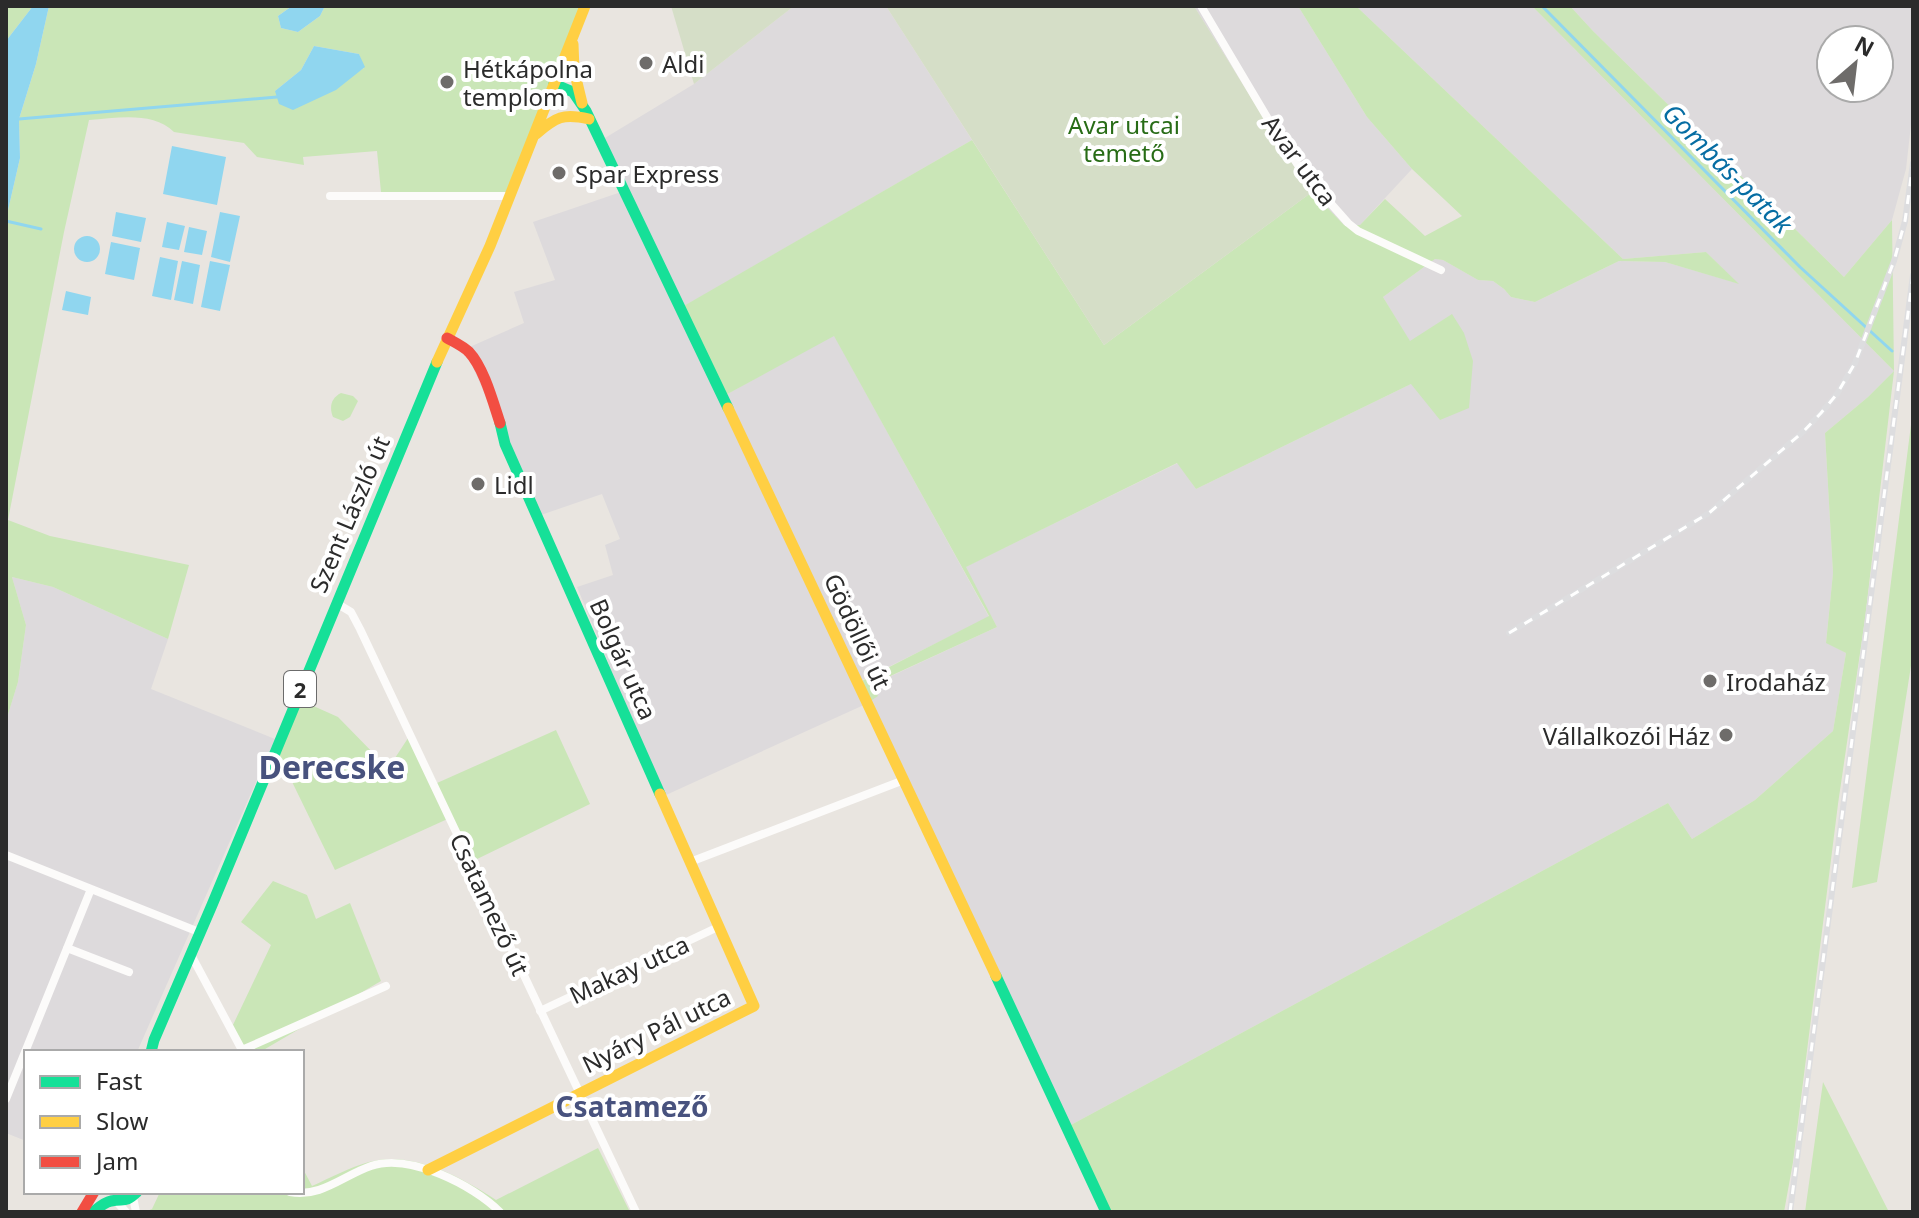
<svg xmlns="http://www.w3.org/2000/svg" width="1919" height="1218" font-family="'Noto Sans',sans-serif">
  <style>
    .industrial { fill: #dddadc; fill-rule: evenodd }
    .green { fill: #cae6b7; fill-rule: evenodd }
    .cemetery { fill: #d5dec7 }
    .water { fill: #90d6ef }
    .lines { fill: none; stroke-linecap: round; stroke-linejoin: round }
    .stream { stroke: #90d6ef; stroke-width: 3 }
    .street { stroke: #fcfbfa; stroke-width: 8 }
    .fast { stroke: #16e098; stroke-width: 11 }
    .slow { stroke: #ffcf43; stroke-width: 11 }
    .jam { stroke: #f24e42; stroke-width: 11 }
    .rail-casing { stroke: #dddddf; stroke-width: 6 }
    .rail { stroke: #fff; stroke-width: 3; stroke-dasharray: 9; stroke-linecap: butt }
    .poi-dot { fill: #6e6c6a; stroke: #fff; stroke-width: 3 }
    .labels { text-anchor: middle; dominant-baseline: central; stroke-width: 8; stroke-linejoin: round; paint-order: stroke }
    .shield { fill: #fff; stroke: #6b6b6b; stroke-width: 2 }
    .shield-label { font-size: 22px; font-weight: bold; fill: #2b2b2b }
    .poi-label { font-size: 24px; fill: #2b2b2b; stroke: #fff; text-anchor: start }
    .park-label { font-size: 24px; fill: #286c16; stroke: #fff }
    .street-label { font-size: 24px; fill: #2b2b2b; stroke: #fff }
    .water-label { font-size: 26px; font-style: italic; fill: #066da3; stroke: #fff }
    .quarter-label { font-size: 28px; font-weight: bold; fill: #48527e; stroke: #fff }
    .district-label { font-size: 32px; font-weight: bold; fill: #48527e; stroke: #fff }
  </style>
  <rect width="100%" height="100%" fill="#e9e5e0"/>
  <!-- industrial -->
  <path class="industrial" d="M 794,6 L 886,6 L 972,140 L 683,307 L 722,397 L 834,335 L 989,617 L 856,683 L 872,685 L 997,627 L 965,567 L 1178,463 L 1196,489 L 1411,384 L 1451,315 L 1410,342 L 1383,297 L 1435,259 L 1443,260 L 1478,280 L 1493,281 L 1504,289 L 1511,297 L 1535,302 L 1619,261 L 1665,262 L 1737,283 L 1706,252 L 1623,259 L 1356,6 L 1532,6 L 1894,371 L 1868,397 L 1825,433 L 1833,573 L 1826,642 L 1846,653 L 1833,731 L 1755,800 L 1692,839 L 1668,803 L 1069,1126 L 866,704 L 666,795 L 644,749 L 577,587 L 613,575 L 605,545 L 620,539 L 602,494 L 538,516 L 465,349 L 524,323 L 514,292 L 555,280 L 533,222 L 624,191 L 600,141 L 694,84 Z
    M 1194,6 L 1298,6 L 1367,117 L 1412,169 L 1360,225 L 1344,225 L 1312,192 L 1292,163 Z
    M 1570,6 L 1913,6 L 1913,107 L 1906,169 L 1892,220 L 1844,277 L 1593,31 ZM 1831,40 L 1879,40 L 1879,88 L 1831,88 Z
    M 12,577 L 53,587 L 168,639 L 151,689 L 275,739 L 137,1052 L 26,1052 L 26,1141 L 6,1133 L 6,721 L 18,682 L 26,625 Z"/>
  <!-- green -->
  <path class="green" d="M 6,6 L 33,6 L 6,41 Z
    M 49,6 L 292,6 L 278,16 L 281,28 L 298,32 L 320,16 L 325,6 L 588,6 L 515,193 L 381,192 L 377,151 L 303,157 L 304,165 L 257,157 L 244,143 L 174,132 C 153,111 117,118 89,120 L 64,232 L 8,520 L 50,536 L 189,565 L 168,639 L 53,587 L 12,577 L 26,625 L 18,682 L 6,721 L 6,219 L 20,158 L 19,119 L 36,64 ZM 314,46 L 359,54 L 364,68 L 356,73 L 275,91 L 301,70 Z
    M 1298,6 L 1356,6 L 1623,259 L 1706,252 L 1739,284 L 1665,262 L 1619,261 L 1535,302 L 1511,297 L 1504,289 L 1493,281 L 1478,280 L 1443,260 L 1435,259 L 1383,297 L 1410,341 L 1452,314 L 1464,333 L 1473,361 L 1469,408 L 1440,420 L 1411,384 L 1196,489 L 1177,463 L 966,567 L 997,627 L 873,684 L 878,696 L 866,704 L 856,684 L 989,616 L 834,336 L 722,397 L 682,307 L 972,140 L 1104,345 L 1312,192 L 1344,225 L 1360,225 L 1385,199 L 1425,236 L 1462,216 L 1412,169 L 1367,117 Z
    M 1532,6 L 1570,6 L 1593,31 L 1844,277 L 1892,220 L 1894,371 L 1865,619 L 1838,804 L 1793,1162 L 1784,1212 L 1109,1212 L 1069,1126 L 1668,803 L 1692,839 L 1755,800 L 1833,731 L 1846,653 L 1826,643 L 1833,573 L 1825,433 L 1868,397 L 1894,371 Z
    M 341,393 L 353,396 L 358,401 L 350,417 L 343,421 L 333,417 C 329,407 331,398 341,393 Z
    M 1913,409 L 1913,653 L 1877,882 L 1852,888 Z
    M 300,700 L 338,717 L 380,760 L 395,758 L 412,732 L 437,783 L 556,730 L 590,804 L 475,860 L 452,817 L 335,870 L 278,753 Z
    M 273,881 L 307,895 L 316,919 L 350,903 L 381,981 L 260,1052 L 245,1052 L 232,1027 L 271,945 L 241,922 Z
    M 1823,1082 L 1889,1212 L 1805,1212 Z
    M 598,1148 L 630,1212 L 145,1212 L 152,1209 L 160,1192 L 302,1192 L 302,1167 L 312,1186 C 330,1178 350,1167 369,1162 C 412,1150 461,1177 496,1200 Z"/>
  <!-- cemetery -->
  <path class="cemetery" d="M 671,6 L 794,6 L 694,84 Z
    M 886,6 L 1194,6 L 1292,163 L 1312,192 L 1104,345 Z"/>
  <!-- water -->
  <path class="water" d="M 33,6 L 49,6 L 36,64 L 19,119 L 20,158 L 6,219 L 6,41 Z
    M 292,6 L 325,6 L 320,16 L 298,32 L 281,28 L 278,16 Z
    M 314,46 L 359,54 L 365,67 L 336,90 L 293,110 L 279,104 L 275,91 L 301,70 Z
    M 172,146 L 226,157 L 217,205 L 163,194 Z
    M 116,212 L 146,218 L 141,242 L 112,236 Z
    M 220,212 L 240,216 L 230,262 L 211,257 Z
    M 167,222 L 185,226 L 179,250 L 162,247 Z
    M 189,227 L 207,231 L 202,255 L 184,252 Z
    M74 249a13 13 0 1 1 26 0a13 13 0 1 1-26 0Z
    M 111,242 L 140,248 L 134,280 L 105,274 Z
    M 160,257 L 178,261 L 171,300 L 152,296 Z
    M 182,261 L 200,265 L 193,304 L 174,300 Z
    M 210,261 L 230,265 L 220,311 L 201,307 Z
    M 66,291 L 91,297 L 88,315 L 62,310 Z"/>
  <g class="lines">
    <!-- stream -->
    <path class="stream" d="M 1542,6 L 1800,267 L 1892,351
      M 19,119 L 277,97
      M 6,221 L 41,229"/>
    <!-- street -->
    <path class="street" d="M 1201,6 L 1274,129 L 1302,171 L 1348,223 L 1358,231 L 1441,270
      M 330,196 L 510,196
      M 336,603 L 351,612 L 360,629 L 636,1212
      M 6,855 L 199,932
      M 690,862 L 904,780
      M 67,948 L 129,972
      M 190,953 L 242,1050
      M 540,1011 L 718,927
      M 242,1050 L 386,986
      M 6,1099 L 91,889
      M 290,1192 C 321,1198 344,1175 371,1166 C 410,1153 473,1185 500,1212
      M 133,1197 L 136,1212
      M 117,1202 L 126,1212"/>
    <!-- fast -->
    <path class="fast" d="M 554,84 L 573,92 L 586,111 L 728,408
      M 500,423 L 505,444 L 660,794
      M 996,976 L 1106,1212
      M 151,1052 L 154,1040 L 212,905 L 437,362
      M 93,1212 C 98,1208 105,1202 111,1201 C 125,1198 124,1204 137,1192"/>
    <!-- slow -->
    <path class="slow" d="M 573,44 L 574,70 L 582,103
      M 536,134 C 556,117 563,113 589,119
      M 437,362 L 490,246 L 585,6
      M 728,408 L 996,976
      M 428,1170 L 754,1006 L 660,794"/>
    <!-- jam -->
    <path class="jam" d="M 447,338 C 454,342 463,346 469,352 C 484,368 493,402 500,423
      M 82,1212 L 94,1192"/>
    <!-- rail casing -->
    <g class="rail-casing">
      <path id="rail" d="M 1509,633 L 1709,513 L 1804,431 L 1821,413 L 1837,394 L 1855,363 L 1894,261 L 1905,221 L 1913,163
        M 1790,1212 L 1913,275"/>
    </g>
    <!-- rail -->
    <use href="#rail" class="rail"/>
  </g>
  <!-- markers -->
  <g class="poi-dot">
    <circle cx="646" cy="63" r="8"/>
    <circle cx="447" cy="82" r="8"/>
    <circle cx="559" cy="173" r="8"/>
    <circle cx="478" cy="484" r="8"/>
    <circle cx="1710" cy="681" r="8"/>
    <circle cx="1726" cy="735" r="8"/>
  </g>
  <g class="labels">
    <!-- shield labels -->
    <rect class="shield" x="284" y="671" width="32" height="36" rx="6"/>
    <g class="shield-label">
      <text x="300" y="689">2</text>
    </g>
    <!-- poi labels -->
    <g class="poi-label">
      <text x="662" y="63">Aldi</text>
      <text x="463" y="68">Hétkápolna<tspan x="463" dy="28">templom</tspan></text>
      <text x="575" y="173">Spar Express</text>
      <text x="494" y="484">Lidl</text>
      <text x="1726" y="681">Irodaház</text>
      <text x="1710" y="735" text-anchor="end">Vállalkozói Ház</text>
    </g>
    <!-- park labels -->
    <g class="park-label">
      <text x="1124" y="124">Avar utcai<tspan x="1124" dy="28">temető</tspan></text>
    </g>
    <!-- street labels -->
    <g class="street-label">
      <text transform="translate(1300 160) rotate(53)">Avar utca</text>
      <text transform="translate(349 514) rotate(-67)">Szent László út</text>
      <text transform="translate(858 631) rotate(65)">Gödöllői út</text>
      <text transform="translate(624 659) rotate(66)">Bolgár utca</text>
      <text transform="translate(490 904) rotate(65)">Csatamező út</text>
      <text transform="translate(629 969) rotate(-25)">Makay utca</text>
      <text transform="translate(656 1030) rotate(-26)">Nyáry Pál utca</text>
    </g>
    <!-- water labels -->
    <g class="water-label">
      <text transform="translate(1728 168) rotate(45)">Gombás-patak</text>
    </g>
    <!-- quarter labels -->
    <g class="quarter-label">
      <text x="632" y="1106">Csatamező</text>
    </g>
    <!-- district labels -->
    <g class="district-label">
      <text x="332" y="766">Derecske</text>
    </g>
  </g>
  <!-- border -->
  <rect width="1919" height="1218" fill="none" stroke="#2b2b2b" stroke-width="16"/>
  <!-- legend -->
  <rect x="24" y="1050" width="280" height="144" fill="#ffffff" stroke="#aaaaaa" stroke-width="2"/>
  <rect x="40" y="1076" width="40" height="12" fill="#16e098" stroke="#aaaaaa" stroke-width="2"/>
  <text x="96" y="1090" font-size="24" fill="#2b2b2b">Fast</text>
  <rect x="40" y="1116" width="40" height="12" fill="#ffcf43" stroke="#aaaaaa" stroke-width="2"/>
  <text x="96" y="1130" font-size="24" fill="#2b2b2b">Slow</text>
  <rect x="40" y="1156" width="40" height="12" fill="#f24e42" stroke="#aaaaaa" stroke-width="2"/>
  <text x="96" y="1170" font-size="24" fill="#2b2b2b">Jam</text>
  <!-- north arrow -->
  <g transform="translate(1855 64) rotate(28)"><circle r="38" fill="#ffffff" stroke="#aaaaaa" stroke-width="2"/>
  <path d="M0-6L14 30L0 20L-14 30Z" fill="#6e6c6a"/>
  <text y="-12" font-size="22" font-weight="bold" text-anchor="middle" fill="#2b2b2b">N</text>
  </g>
</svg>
